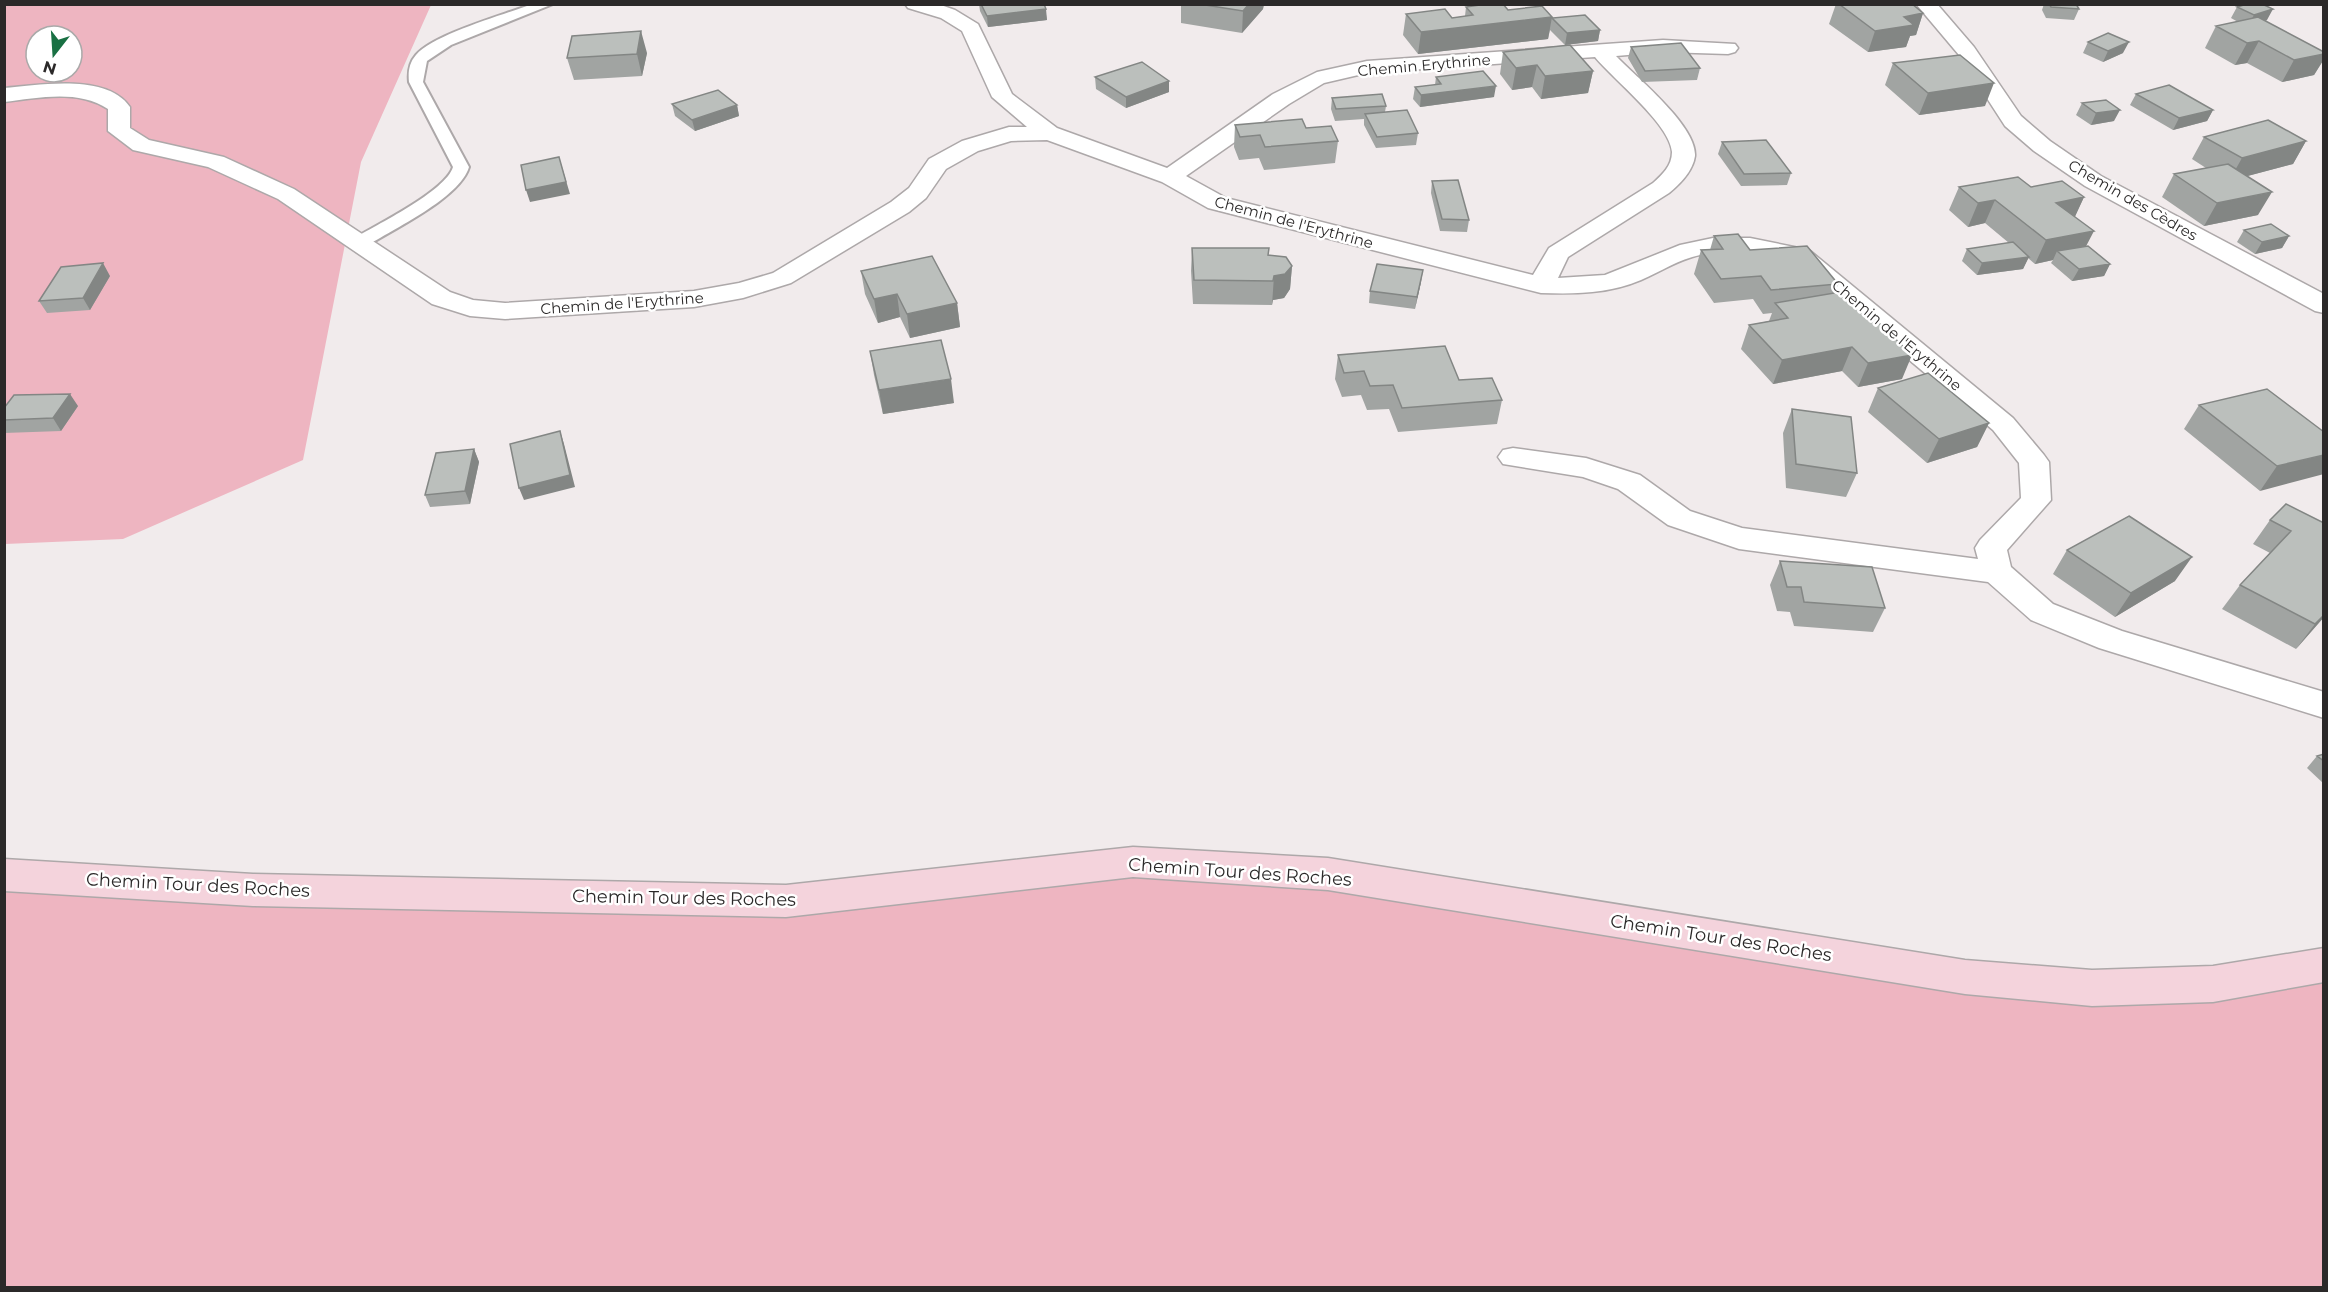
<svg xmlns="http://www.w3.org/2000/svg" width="2328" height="1292" font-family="Montserrat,sans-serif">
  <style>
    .green { fill: #eeb5c1; fill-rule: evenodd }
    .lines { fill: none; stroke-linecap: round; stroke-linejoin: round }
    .lane-casing { stroke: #ada8a9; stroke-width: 4 }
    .street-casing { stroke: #ada8a9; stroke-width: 3 }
    .secondary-casing { stroke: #ada8a9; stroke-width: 3 }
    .lane { fill: #fff; fill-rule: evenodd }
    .street { fill: #fff; fill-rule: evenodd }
    .secondary { fill: #f4d3dc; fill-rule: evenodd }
    .wall { fill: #a1a4a2 }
    .shaded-wall { fill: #838684 }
    .building { fill: #bbbfbc; stroke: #838684; stroke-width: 1.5 }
    .labels { text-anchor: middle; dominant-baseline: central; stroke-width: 5; stroke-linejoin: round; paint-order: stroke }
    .far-street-label { font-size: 15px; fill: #2b2929; stroke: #fff }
    .street-label { font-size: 18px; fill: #2b2929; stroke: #fff }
  </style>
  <rect width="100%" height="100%" fill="#f1ebec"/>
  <!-- green -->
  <path class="green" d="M 4,5 L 431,5 L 361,162 L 303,460 L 123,539 L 5,544 ZM 36,36 L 72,36 L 72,72 L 36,72 Z
    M 1133,862 L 1965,977 L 2323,965 L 2323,1287 L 5,1287 L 4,875 L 786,901 Z"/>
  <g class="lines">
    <!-- lane casing -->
    <g class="lane-casing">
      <path id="lane" d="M 532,4 L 553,4 L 451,45 L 427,61 L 423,82 L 469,167 C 460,198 393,229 365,247 L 353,247 L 351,243 L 353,239 C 376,225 446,191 453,167 L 409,82 C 408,72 409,63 416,55 C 434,34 504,15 532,4 Z"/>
    </g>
    <!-- street casing -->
    <g class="street-casing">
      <path id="street" d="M 905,4 L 938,4 L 955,10 L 978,24 L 1012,94 L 1057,128 L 1167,168 L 1273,94 L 1317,72 L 1367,61 L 1663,40 L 1735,44 L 1738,48 L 1735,52 L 1728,54 L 1663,52 L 1616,56 C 1636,77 1697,126 1695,156 C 1693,171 1680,184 1669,193 L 1568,257 L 1558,278 L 1605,275 L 1680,245 L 1713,238 L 1750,238 L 1809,250 L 2013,418 L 2044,455 L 2049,462 L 2051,500 L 2007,550 L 2011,567 L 2053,604 L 2122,631 L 2324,692 L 2324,718 L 2099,648 L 2031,620 L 1988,582 L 1739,549 L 1668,525 L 1618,489 L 1583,477 L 1503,464 L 1498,457 L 1503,450 L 1513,448 L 1586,458 L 1640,475 L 1690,511 L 1742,528 L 1978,559 L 1975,548 L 1980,540 L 2021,498 L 2019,463 L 1993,430 L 1791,261 C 1762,254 1730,248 1700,255 C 1679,259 1660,272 1641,280 C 1608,294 1576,294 1541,293 L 1208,208 L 1162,182 L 1047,140 L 1011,141 L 978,151 L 946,169 L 926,198 L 909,212 L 791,283 L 743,298 L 694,307 L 505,319 L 470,316 L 432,304 L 278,199 L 208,167 L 133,150 L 108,131 L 108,109 C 78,89 38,98 4,102 L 4,88 C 40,85 107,73 130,107 L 130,128 L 149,140 L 224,157 L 294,189 L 450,292 L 473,300 L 505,303 L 694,291 L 739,283 L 773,273 L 891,202 L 909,188 L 929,159 L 962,141 L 1009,127 L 1027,127 L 992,97 L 962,31 L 941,18 L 908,8 ZM 1595,57 C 1613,79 1670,124 1672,152 C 1672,166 1662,175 1653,183 L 1549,248 L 1533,275 L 1226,198 L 1186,176 L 1289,104 L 1324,83 L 1367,73 Z
        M 1916,4 L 1937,4 L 1974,47 L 2021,116 L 2050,141 L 2101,176 L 2324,294 L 2324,313 L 2315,311 L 2085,186 L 2034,151 L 2005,126 L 1959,55 Z"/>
    </g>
    <!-- secondary casing -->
    <g class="secondary-casing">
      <path id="secondary" d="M 1133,847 L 1328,858 L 1965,960 L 2092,970 L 2213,966 L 2324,948 L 2324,982 L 2213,1002 L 2092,1006 L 1965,994 L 1328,890 L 1133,877 L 786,917 L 253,906 L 4,891 L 4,859 L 253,874 L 786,885 Z"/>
    </g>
    <!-- lane -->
    <use href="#lane" class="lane"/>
    <!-- street -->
    <use href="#street" class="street"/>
    <!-- secondary -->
    <use href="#secondary" class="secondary"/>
  </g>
  <!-- wall -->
  <path class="wall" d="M 979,4 L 1044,4 L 1047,20 L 988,27 L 980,11 Z
    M 1181,4 L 1264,4 L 1263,9 L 1242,33 L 1181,23 Z
    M 1836,4 L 1912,4 L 1923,13 L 1916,35 L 1910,36 L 1906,47 L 1868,52 L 1829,24 Z
    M 2044,4 L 2076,4 L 2079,9 L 2074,20 L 2046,18 L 2042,10 Z
    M 1466,7 L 1508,10 L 1552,18 L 1600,30 L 1598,41 L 1565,45 L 1550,30 L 1548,39 L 1418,54 L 1403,35 L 1406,14 L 1452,18 L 1465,16 Z
    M 2237,7 L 2267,20 L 2265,21 L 2324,52 L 2324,59 L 2314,75 L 2282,82 L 2247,63 L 2235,65 L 2205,48 L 2216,26 L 2238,22 L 2231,18 Z
    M 2088,42 L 2123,53 L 2103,62 L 2083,53 Z
    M 1631,47 L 1700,68 L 1697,80 L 1642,82 L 1628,58 Z
    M 1503,52 L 1593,71 L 1588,93 L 1541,99 L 1532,87 L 1512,90 L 1500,74 Z
    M 647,53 L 642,76 L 574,80 L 567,58 Z
    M 1893,63 L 1985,106 L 1919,115 L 1885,85 Z
    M 1095,77 L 1169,92 L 1126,108 L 1096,89 Z
    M 1436,77 L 1494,97 L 1420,107 L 1413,99 L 1415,87 L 1435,85 Z
    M 2136,94 L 2213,110 L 2207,121 L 2173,130 L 2130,105 Z
    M 1332,98 L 1386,106 L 1385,112 L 1418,133 L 1416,145 L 1376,148 L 1364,125 L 1364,119 L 1335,121 L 1331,109 Z
    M 2082,103 L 2114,121 L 2091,125 L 2076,115 Z
    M 672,104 L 737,105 L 739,116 L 695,131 L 675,116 Z
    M 1235,125 L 1306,128 L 1338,141 L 1335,163 L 1264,170 L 1259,158 L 1239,160 L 1234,147 Z
    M 2204,137 L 2306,141 L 2293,164 L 2247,176 L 2258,215 L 2204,226 L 2162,197 L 2174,174 L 2206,168 L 2192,159 Z
    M 1722,142 L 1791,173 L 1787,185 L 1741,186 L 1718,154 Z
    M 1432,181 L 1469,220 L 1467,232 L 1440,231 L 1431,193 Z
    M 1959,187 L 2031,187 L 2084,197 L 2075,216 L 2086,246 L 2110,264 L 2104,276 L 2072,281 L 2051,263 L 2053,260 L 2035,264 L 2028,258 L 2023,269 L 1977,275 L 1962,261 L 1967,249 L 2009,243 L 1985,223 L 1968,227 L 1949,210 Z
    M 2244,230 L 2289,236 L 2282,248 L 2255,254 L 2237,242 Z
    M 1714,236 L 1838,284 L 1835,293 L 1902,379 L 1858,387 L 1842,371 L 1773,384 L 1741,349 L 1749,325 L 1769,321 L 1772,313 L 1763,314 L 1753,299 L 1714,303 L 1694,274 L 1701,250 L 1710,250 Z
    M 1192,248 L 1268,255 L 1292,266 L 1290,289 L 1284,298 L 1273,300 L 1272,305 L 1193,304 L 1191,271 Z
    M 861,271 L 957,303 L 960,327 L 910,338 L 900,317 L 878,323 L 865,294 Z
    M 110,276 L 90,310 L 47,313 L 39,301 Z
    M 1421,282 L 1415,309 L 1369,303 L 1370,291 Z
    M 870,351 L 954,403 L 883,414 L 874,375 Z
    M 1338,355 L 1459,380 L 1502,400 L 1497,424 L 1398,432 L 1389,409 L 1367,410 L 1361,395 L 1342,397 L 1335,379 Z
    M 1878,388 L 1989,423 L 1977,447 L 1927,463 L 1868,412 Z
    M 2199,405 L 2324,432 L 2260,491 L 2184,429 Z
    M 78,406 L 61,431 L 4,433 L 4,408 Z
    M 1792,409 L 1857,473 L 1846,497 L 1786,488 L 1783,433 Z
    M 474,449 L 479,462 L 470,504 L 430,507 L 425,495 Z
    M 2270,520 L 2324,523 L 2324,617 L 2296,649 L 2222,609 L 2240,585 L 2270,553 L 2253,544 Z
    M 2067,550 L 2175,581 L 2115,617 L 2053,574 Z
    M 1780,561 L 1885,608 L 1873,632 L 1794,626 L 1790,612 L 1777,611 L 1770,585 Z
    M 2324,754 L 2324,784 L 2307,768 L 2317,756 Z"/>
  <!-- shaded-wall -->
  <path class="shaded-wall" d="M 1249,4 L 1264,4 L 1263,9 L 1242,33 L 1243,11 Z
    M 1046,9 L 1047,20 L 988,27 L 987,16 Z
    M 2273,9 L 2267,20 L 2248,26 L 2254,15 Z
    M 1923,13 L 1916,35 L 1910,36 L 1906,47 L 1868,52 L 1875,31 L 1904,17 Z
    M 1552,17 L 1548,39 L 1418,54 L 1421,32 Z
    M 1600,30 L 1598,41 L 1565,45 L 1567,33 Z
    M 641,31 L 647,53 L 642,76 L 637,54 Z
    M 2259,41 L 2247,63 L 2235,65 L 2247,43 Z
    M 2129,42 L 2123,53 L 2103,62 L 2108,51 Z
    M 2324,54 L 2324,59 L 2314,75 L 2282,82 L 2294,60 Z
    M 1537,65 L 1532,87 L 1512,90 L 1516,68 Z
    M 1593,71 L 1588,93 L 1541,99 L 1545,76 Z
    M 1169,81 L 1169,92 L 1126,108 L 1126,97 Z
    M 1994,83 L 1985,106 L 1919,115 L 1928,93 Z
    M 1496,86 L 1494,97 L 1420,107 L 1421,95 Z
    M 737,105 L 739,116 L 695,131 L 692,120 Z
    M 2120,110 L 2114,121 L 2091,125 L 2096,113 Z
    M 2213,110 L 2207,121 L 2173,130 L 2179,118 Z
    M 2306,141 L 2293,164 L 2229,181 L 2242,158 Z
    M 559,157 L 570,194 L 530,202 L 526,190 Z
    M 2272,192 L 2258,215 L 2204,226 L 2217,203 Z
    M 2084,197 L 2073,221 L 2056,203 Z
    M 1995,200 L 1985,223 L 1968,227 L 1978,203 Z
    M 2094,231 L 2082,254 L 2057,251 L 2053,260 L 2035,264 L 2046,240 Z
    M 2289,236 L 2282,248 L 2255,254 L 2262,242 Z
    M 2029,257 L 2023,269 L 1977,275 L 1982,263 Z
    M 103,263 L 110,276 L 90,310 L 83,298 Z
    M 2110,264 L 2104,276 L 2072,281 L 2079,269 Z
    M 1292,266 L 1290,289 L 1284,298 L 1273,300 L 1272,305 L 1274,276 Z
    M 1423,270 L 1421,282 L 1415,309 L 1417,297 Z
    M 897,294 L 900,317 L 878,323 L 874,299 Z
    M 957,303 L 960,327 L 910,338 L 907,314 Z
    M 1852,347 L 1842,371 L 1773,384 L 1782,360 Z
    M 1912,355 L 1902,379 L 1858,387 L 1868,363 Z
    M 951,379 L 954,403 L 883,414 L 879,390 Z
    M 70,394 L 78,406 L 61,431 L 53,418 Z
    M 1989,423 L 1977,447 L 1927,463 L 1939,439 Z
    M 560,431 L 564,444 L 575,487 L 524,500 L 519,488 Z
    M 474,449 L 479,462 L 470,504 L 465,491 Z
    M 2324,455 L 2324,474 L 2260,491 L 2277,466 Z
    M 2192,557 L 2175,581 L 2115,617 L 2131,593 Z
    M 2324,615 L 2324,617 L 2296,649 L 2315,624 Z"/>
  <!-- building -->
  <path class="building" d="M 981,4 L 1044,4 L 1046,9 L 987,16 Z
    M 1199,4 L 1249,4 L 1243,11 Z
    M 1487,4 L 1503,4 L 1508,10 L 1542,6 L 1552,17 L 1421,32 L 1406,14 L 1445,9 L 1452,18 L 1473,15 L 1466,7 Z
    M 1839,4 L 1912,4 L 1923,13 L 1904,17 L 1914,25 L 1875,31 Z
    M 2049,4 L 2076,4 L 2079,9 L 2051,7 Z
    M 2247,4 L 2262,4 L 2273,9 L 2254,15 L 2237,7 Z
    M 1585,15 L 1600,30 L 1567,33 L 1552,18 Z
    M 2258,17 L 2324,52 L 2324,54 L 2294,60 L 2259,41 L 2247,43 L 2216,26 Z
    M 641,31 L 637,54 L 567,58 L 572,36 Z
    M 2108,33 L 2129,42 L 2108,51 L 2088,42 Z
    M 1681,43 L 1700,68 L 1645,71 L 1631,47 Z
    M 1570,45 L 1593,71 L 1545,76 L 1537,65 L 1516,68 L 1503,52 Z
    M 1960,55 L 1994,83 L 1928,93 L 1893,63 Z
    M 1142,62 L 1169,81 L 1126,97 L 1095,77 Z
    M 1483,71 L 1496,86 L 1421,95 L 1415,87 L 1441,84 L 1436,77 Z
    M 2169,85 L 2213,110 L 2179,118 L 2136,94 Z
    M 718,90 L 737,105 L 692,120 L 672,104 Z
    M 1382,94 L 1386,106 L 1336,109 L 1332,98 Z
    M 2106,100 L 2120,110 L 2096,113 L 2082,103 Z
    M 1407,110 L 1418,133 L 1377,137 L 1365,114 Z
    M 1302,119 L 1306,128 L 1331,126 L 1338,141 L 1265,147 L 1260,135 L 1240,137 L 1235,125 Z
    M 2268,120 L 2306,141 L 2242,158 L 2204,137 Z
    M 1766,140 L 1791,173 L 1744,174 L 1722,142 Z
    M 559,157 L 566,182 L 526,190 L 521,165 Z
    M 2228,164 L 2272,192 L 2217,203 L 2174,174 Z
    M 2018,177 L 2031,187 L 2062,181 L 2084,197 L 2056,203 L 2094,231 L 2046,240 L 1995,200 L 1978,203 L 1959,187 Z
    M 1458,180 L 1469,220 L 1442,219 L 1432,181 Z
    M 2271,224 L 2289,236 L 2262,242 L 2244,230 Z
    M 1738,234 L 1750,250 L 1807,246 L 1838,284 L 1771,290 L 1761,276 L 1721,279 L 1701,250 L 1723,249 L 1714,236 Z
    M 2013,242 L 2029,257 L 1982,263 L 1967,249 Z
    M 2088,246 L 2110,264 L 2079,269 L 2057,251 Z
    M 1192,248 L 1269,248 L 1268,255 L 1286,257 L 1292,266 L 1285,274 L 1274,276 L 1273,281 L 1194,280 Z
    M 932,256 L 957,303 L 907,314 L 897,294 L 874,299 L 861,271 Z
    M 103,263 L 83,298 L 39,301 L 61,267 Z
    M 1377,264 L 1423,270 L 1417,297 L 1370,291 Z
    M 1846,291 L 1912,355 L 1868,363 L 1852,347 L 1782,360 L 1749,325 L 1788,318 L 1775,303 Z
    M 941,340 L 951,379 L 879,390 L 870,351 Z
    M 1445,346 L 1459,380 L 1492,378 L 1502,400 L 1402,408 L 1393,385 L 1370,386 L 1364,371 L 1344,373 L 1338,355 Z
    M 1928,373 L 1989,423 L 1939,439 L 1878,388 Z
    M 2267,389 L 2324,432 L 2324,455 L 2277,466 L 2199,405 Z
    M 70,394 L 53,418 L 4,420 L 4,408 L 14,395 Z
    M 1792,409 L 1851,417 L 1857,473 L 1796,464 Z
    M 560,431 L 570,475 L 519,488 L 510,444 Z
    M 474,449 L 465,491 L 425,495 L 436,453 Z
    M 2286,504 L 2324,523 L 2324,615 L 2315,624 L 2240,585 L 2291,531 L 2270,520 Z
    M 2129,516 L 2192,557 L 2131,593 L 2067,550 Z
    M 1780,561 L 1872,567 L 1885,608 L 1804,602 L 1801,587 L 1787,587 Z
    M 2324,754 L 2324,761 L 2317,756 Z"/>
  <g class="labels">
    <!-- far-street labels -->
    <g class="far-street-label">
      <text transform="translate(1424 65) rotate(-5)">Chemin Erythrine</text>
      <text transform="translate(2133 200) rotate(30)">Chemin des Cèdres</text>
      <text transform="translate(1294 222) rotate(15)">Chemin de l'Erythrine</text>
      <text transform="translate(622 303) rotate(-4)">Chemin de l'Erythrine</text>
      <text transform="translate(1897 335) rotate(40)">Chemin de l'Erythrine</text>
    </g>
    <!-- street labels -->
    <g class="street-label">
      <text transform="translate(1240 872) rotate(4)">Chemin Tour des Roches</text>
      <text transform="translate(198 885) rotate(3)">Chemin Tour des Roches</text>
      <text transform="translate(684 898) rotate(1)">Chemin Tour des Roches</text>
      <text transform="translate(1721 938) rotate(9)">Chemin Tour des Roches</text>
    </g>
  </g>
  <!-- border -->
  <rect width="2328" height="1292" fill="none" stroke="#2b2929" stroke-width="12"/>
  <!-- north arrow -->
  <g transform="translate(54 54) rotate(197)"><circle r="28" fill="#ffffff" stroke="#aaa9a9" stroke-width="1.5"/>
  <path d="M0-4.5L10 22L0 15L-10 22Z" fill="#197043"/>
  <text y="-9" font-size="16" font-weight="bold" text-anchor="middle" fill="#2b2929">N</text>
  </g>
</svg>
